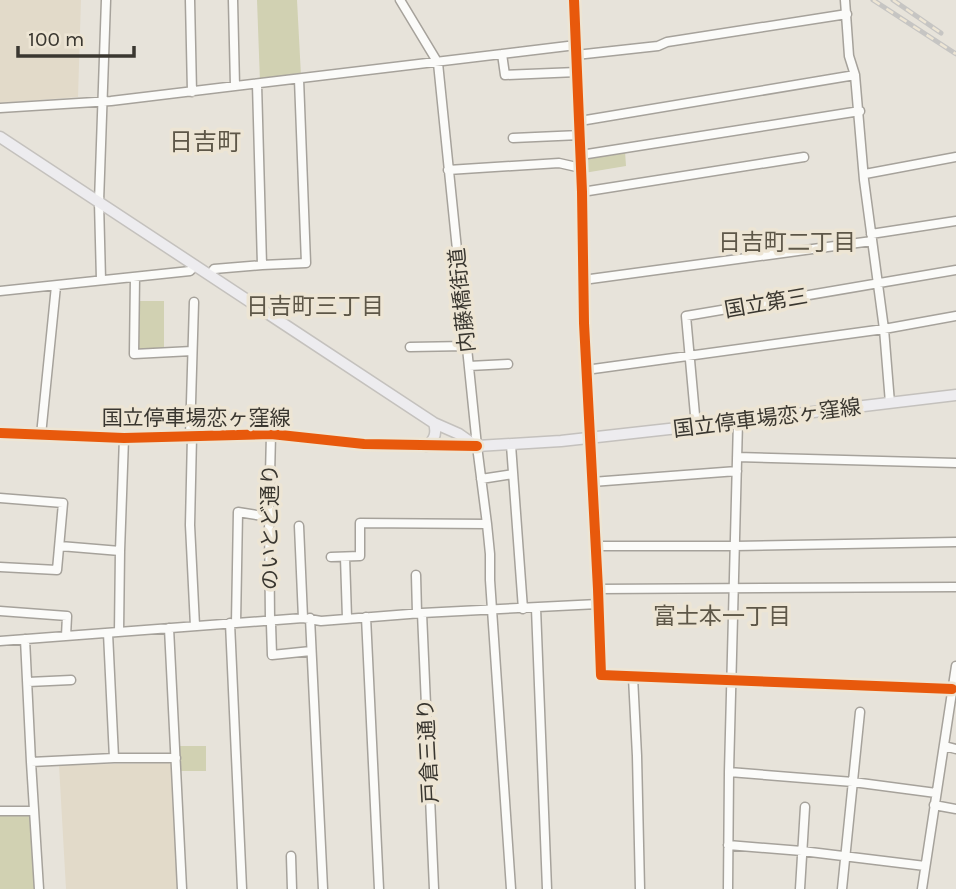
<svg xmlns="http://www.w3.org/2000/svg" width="956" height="889" font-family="Karla,'Noto Sans JP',sans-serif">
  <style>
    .built { fill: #e2dac9 }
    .green { fill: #d1d1b2 }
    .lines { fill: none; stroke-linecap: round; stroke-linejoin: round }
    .minor-casing { stroke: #a6a29b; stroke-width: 11 }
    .major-casing { stroke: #c4c1bd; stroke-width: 13 }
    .minor { stroke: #fbfbf9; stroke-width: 8 }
    .major { stroke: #edecef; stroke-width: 10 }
    .rail-casing { stroke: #c6c5c3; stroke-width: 5 }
    .rail { stroke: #ede5d4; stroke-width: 2.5; stroke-dasharray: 8; stroke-linecap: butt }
    .cycleway-casing { stroke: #ede5d4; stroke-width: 15 }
    .cycleway { stroke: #e8590c; stroke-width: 10 }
    .labels { text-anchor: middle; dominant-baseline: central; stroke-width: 7; stroke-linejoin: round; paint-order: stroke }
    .street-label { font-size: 21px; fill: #3a3730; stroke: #ede5d4 }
    .neighbourhood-label { font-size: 23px; fill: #5e5748; stroke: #ede5d4 }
    .quarter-label { font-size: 24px; fill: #5e5748; stroke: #ede5d4 }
  </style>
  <rect width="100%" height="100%" fill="#e7e3da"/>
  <!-- built -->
  <path class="built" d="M 0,0 L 81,0 L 78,97 L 0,103 Z
    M 169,763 L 172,766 L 177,889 L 66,889 L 59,765 Z"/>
  <!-- green -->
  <path class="green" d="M 257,0 L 297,0 L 301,76 L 260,82 Z
    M 625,151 L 626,166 L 584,173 L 584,157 Z
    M 137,301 L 164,301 L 164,352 L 136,352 Z
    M 179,746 L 206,746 L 206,771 L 179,771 Z
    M 0,814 L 31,814 L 36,889 L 0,889 Z"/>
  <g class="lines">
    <!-- minor casing -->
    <g class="minor-casing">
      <path id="minor" d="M 190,0 L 192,92
        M 233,0 L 235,86
        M 400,0 L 438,63 L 477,446 L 487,524 L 490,554 L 490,580 L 511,889
        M 574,0 L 582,192 L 584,323 L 598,589 L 601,675 L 952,689
        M 845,0 L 849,56 L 855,75 L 864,180 L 884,329 L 890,403
        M 502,54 L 505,75 L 577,72
        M 576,55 L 658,46 L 667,42 L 847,14
        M 257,84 L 262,265
        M 0,108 L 111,101 L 576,45
        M 580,121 L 855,75
        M 513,138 L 580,135
        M 581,155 L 860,111
        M 448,170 L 559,163 L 581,168
        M 865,174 L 956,157
        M 582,192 L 804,157
        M 871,234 L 956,221
        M 210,275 L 214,269 L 262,265 L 306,263 L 299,79
        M 135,277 L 134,354 L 192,351
        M 101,280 L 99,202 L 106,0
        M 583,280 L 872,241
        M 0,291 L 190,271 L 195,265
        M 410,347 L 466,346
        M 469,366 L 508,364
        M 586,370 L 884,329 L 956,316
        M 696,426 L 686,316 L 956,270
        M 271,434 L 269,517 L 270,620 L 271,624 L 272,655 L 311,651
        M 41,435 L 56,286
        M 190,436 L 194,302
        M 192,436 L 190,525 L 195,626
        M 511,445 L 523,609
        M 737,457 L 956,463
        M 481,479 L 513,474
        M 592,482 L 737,471
        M 0,498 L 63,503 L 57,570 L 0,567
        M 299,526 L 303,618
        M 60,546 L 120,551
        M 595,546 L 735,546 L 956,542
        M 331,557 L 360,556 L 360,523 L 487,524
        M 345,557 L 347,618
        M 416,575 L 417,613
        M 598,589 L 956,587
        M 536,608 L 547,889
        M 0,611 L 67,616 L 66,636
        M 422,613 L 434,889
        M 366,617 L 379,889
        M 310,618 L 323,889
        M 230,623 L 242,889
        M 236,623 L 238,512 L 269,517
        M 169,628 L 182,889
        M 119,632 L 120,551 L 124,438
        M 108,633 L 114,758
        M 25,639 L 31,762
        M 0,641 L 303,618 L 321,621 L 422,613 L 598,604
        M 633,677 L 637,756 L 640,889
        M 28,682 L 71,680
        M 944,746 L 956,749
        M 729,772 L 853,782 L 936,793
        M 934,805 L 956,809
        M 0,811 L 34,811
        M 728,845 L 802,851 L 925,866
        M 291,856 L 292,889
        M 39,889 L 31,762 L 114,758 L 176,758
        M 728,889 L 729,772 L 738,421
        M 800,889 L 805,807
        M 842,889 L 860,712
        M 922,889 L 956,666"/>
    </g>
    <!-- major casing -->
    <g class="major-casing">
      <path id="major" d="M 0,137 L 434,423 L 459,434 L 476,446
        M 0,433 L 124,438 L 271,434 L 364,444 L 477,446 L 561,441 L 696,426 L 956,395
        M 426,446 C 435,440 437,433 434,423"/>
    </g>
    <!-- minor -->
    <use href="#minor" class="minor"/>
    <!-- major -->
    <use href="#major" class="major"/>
    <!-- rail casing -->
    <g class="rail-casing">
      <path id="rail" d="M 873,0 L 956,54
        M 893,0 L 941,33"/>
    </g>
    <!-- rail -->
    <use href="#rail" class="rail"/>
    <!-- cycleway casing -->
    <g class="cycleway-casing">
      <path id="cycleway" d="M 574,0 L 582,192 L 584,323 L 598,589 L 601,675 L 952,689
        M 0,433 L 124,438 L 271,434 L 364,444 L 477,446"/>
    </g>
    <!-- cycleway -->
    <use href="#cycleway" class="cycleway"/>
  </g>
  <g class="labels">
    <!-- street labels -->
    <g class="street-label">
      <text transform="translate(462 300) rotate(-96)">内藤橋街道</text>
      <text transform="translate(766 303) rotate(-10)">国立第三</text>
      <text x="196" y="418">国立停車場恋ヶ窪線</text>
      <text transform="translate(767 418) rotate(-7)">国立停車場恋ヶ窪線</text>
      <text transform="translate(270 527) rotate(-90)">のいとど通り</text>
      <text transform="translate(428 751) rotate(-93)">戸倉三通り</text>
    </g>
    <!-- neighbourhood labels -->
    <g class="neighbourhood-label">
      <text x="787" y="242">日吉町二丁目</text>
      <text x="315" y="306">日吉町三丁目</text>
      <text x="722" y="616">富士本一丁目</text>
    </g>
    <!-- quarter labels -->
    <g class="quarter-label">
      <text x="205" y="142">日吉町</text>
    </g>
  </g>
  <!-- scale -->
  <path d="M18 46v10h116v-10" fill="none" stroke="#3a3730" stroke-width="3.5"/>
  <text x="28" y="46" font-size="21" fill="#3a3730" stroke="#ede5d4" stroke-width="5" paint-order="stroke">100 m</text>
</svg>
